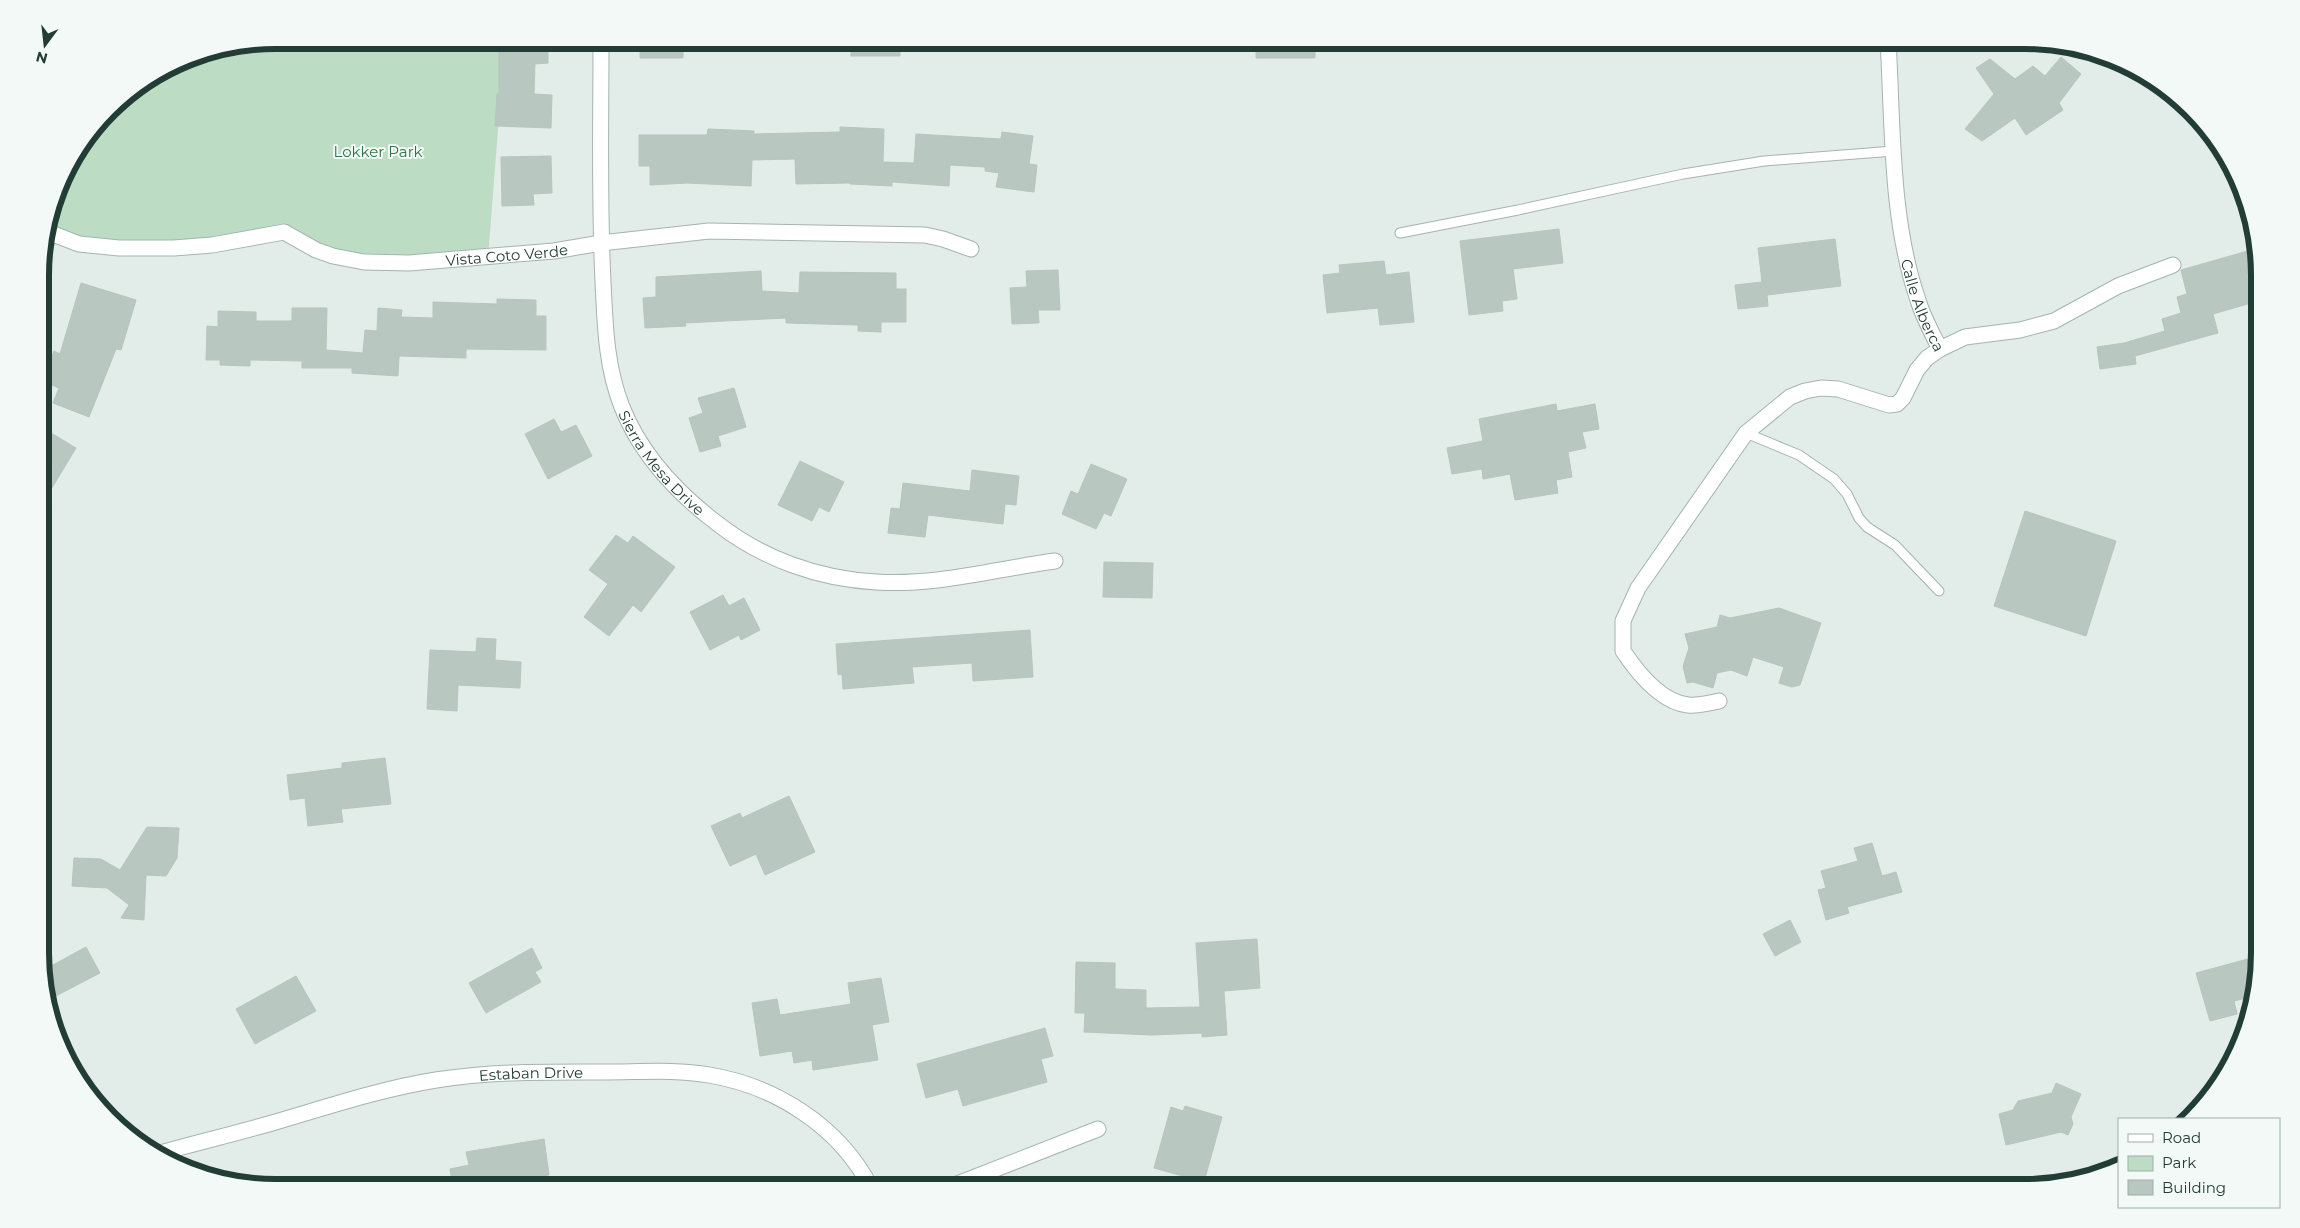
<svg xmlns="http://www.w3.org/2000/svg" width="2300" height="1228" font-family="Montserrat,sans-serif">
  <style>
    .green { fill: #bcddc4 }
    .building { fill: #b8c7c0; stroke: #b5c6be }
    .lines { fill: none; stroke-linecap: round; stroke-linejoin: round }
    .service-casing { stroke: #a5b4af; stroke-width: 11 }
    .minor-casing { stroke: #a5b4af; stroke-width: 17 }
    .service { stroke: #fff; stroke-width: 9 }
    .minor { stroke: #fff; stroke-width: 15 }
    .labels { text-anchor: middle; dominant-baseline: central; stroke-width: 4; stroke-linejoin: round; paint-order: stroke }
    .park-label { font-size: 15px; fill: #2d7446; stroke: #f3f9f6 }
    .street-label { font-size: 15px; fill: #223d35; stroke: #f3f9f6 }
    .rim { fill: none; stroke: #223d35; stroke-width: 6 }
  </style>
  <rect width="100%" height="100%" fill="#e2ece8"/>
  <!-- green -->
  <path class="green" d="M 275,40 L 505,40 L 488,258 L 364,262 L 284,232 L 140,247 L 48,232 L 64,171 L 120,98 L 185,58 Z"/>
  <!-- building -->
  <path class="building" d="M 499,40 L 548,40 L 548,63 L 535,64 L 534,94 L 552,95 L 551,128 L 495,126 L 497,94 L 499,94 Z
    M 640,40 L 683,40 L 683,58 L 640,58 Z
    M 851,40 L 900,40 L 900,56 L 851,56 Z
    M 1256,40 L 1315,40 L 1315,58 L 1256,58 Z
    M 2061,57 L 2081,74 L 2059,103 L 2063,110 L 2026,135 L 2015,118 L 1982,141 L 1965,129 L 1994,94 L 1976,68 L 1990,59 L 2015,79 L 2033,66 L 2045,76 Z
    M 840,127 L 884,129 L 883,162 L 914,163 L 916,134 L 1001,139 L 1002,132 L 1033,136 L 1029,164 L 1037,165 L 1034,192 L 996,187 L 999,173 L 985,171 L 985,167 L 950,165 L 949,186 L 892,182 L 892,186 L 850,184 L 850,183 L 796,184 L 795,159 L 752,160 L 751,186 L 687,183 L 650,185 L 650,166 L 639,166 L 639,135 L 707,135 L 708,129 L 754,131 L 754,134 L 840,132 Z
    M 551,156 L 552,193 L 533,194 L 534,205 L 502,206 L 501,157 Z
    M 1559,229 L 1563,263 L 1513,269 L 1517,299 L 1502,301 L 1503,311 L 1469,315 L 1460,241 Z
    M 1835,239 L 1841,286 L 1767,295 L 1768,306 L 1738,309 L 1735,285 L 1762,282 L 1758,248 Z
    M 2258,248 L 2258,301 L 2213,314 L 2218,333 L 2135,356 L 2136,364 L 2100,369 L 2097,347 L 2124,343 L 2165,331 L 2162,319 L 2181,313 L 2177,297 L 2187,294 L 2181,270 Z
    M 1384,261 L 1386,275 L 1409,272 L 1414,322 L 1380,325 L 1378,308 L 1327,313 L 1323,275 L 1340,273 L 1339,265 Z
    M 1058,270 L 1060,310 L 1038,310 L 1039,323 L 1012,324 L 1010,288 L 1027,287 L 1026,271 Z
    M 761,271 L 762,291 L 799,293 L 800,272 L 896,273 L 896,289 L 906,289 L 906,322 L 881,322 L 881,332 L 858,331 L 858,325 L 786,323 L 786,318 L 685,323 L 686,326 L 645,328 L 643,298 L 656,297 L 656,277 Z
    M 81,283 L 136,300 L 121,350 L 116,349 L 89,417 L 53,403 L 59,388 L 42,381 L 54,351 L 60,354 Z
    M 497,299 L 536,300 L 536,316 L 546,316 L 546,350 L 466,349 L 466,358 L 399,356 L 398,376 L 352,373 L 352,368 L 302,368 L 302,361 L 250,360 L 250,366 L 220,365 L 220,360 L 206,360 L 207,326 L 218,327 L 218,311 L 256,312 L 256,321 L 292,321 L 292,308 L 327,308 L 326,350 L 363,353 L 365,330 L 377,331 L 378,308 L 402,310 L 401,317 L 433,318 L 433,302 L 497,304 Z
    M 734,388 L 746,427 L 718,436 L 721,446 L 700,452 L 689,418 L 703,413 L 698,398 Z
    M 1556,404 L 1557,411 L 1595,404 L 1599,429 L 1582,432 L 1586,448 L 1568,452 L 1572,477 L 1556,480 L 1558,493 L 1515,500 L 1510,474 L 1483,479 L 1482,469 L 1452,474 L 1447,448 L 1483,441 L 1479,419 Z
    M 554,419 L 561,432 L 576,425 L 592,456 L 548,479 L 525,434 Z
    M 41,427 L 76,448 L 41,506 Z
    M 800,461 L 844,482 L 829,512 L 819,507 L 812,521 L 778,505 Z
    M 1091,464 L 1127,479 L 1111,516 L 1104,513 L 1096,529 L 1062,514 L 1071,491 L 1078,494 Z
    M 972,470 L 1019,476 L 1016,505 L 1005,504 L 1003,524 L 928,515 L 925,537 L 888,533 L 891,508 L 900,509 L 903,483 L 970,491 Z
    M 2025,511 L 2116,541 L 2086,636 L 1994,606 Z
    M 616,535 L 628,543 L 633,536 L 675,567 L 641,612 L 633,605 L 609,636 L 584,617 L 608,584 L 589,570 Z
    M 1104,562 L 1153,563 L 1152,598 L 1103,597 Z
    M 723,595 L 729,606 L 744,598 L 760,630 L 741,640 L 739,635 L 710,650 L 690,612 Z
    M 1779,608 L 1821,623 L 1800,685 L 1792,687 L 1779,683 L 1784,667 L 1753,657 L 1747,676 L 1731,670 L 1717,673 L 1713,688 L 1693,682 L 1687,683 L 1683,666 L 1689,648 L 1685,634 L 1717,627 L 1720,615 L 1730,618 Z
    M 1030,630 L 1033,677 L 973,681 L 972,663 L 912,667 L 914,683 L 843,689 L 842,674 L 838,675 L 836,644 Z
    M 477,638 L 496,639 L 495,660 L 521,662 L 520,688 L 458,685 L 457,711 L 427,709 L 430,650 L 476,652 Z
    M 385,758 L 391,804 L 341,809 L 343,822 L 308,826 L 305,798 L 290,800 L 287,775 L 342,768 L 342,763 Z
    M 789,796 L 815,852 L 765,875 L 756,854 L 730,866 L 711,826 L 740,813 L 742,818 Z
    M 147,827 L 179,828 L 177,858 L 166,876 L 146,875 L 144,920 L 121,918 L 129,905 L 107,888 L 72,886 L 74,858 L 101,859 L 120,870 Z
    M 1872,843 L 1882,876 L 1896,872 L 1902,892 L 1847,907 L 1849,913 L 1826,920 L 1818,890 L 1826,888 L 1821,871 L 1858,861 L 1854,848 Z
    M 1790,920 L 1801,942 L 1775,956 L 1763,934 Z
    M 1257,939 L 1260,988 L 1224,991 L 1227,1035 L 1202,1037 L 1202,1033 L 1151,1035 L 1084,1032 L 1085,1013 L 1075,1013 L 1076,962 L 1115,963 L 1115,989 L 1146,990 L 1146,1008 L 1200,1007 L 1196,943 Z
    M 86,947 L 100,973 L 48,1000 L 42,984 L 42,971 Z
    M 532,948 L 542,968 L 535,972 L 541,982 L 486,1013 L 469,983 Z
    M 2259,956 L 2250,997 L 2234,1001 L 2237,1014 L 2210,1021 L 2196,973 Z
    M 296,976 L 316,1011 L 255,1044 L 236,1009 Z
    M 881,978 L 889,1022 L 872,1025 L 878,1060 L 813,1070 L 812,1060 L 794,1063 L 792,1051 L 760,1056 L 752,1003 L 777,999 L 780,1015 L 851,1004 L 848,983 Z
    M 1045,1028 L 1053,1056 L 1041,1059 L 1047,1082 L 963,1106 L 958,1089 L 926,1098 L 917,1064 Z
    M 2056,1083 L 2081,1094 L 2071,1117 L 2073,1124 L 2068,1135 L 2061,1132 L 2006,1145 L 1999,1114 L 2013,1110 L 2018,1101 L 2052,1093 Z
    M 1185,1106 L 1222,1117 L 1204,1182 L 1154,1168 L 1171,1107 L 1183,1111 Z
    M 544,1139 L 549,1175 L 528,1178 L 530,1188 L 453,1188 L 450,1169 L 469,1165 L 466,1152 Z"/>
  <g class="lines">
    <!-- service casing -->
    <g class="service-casing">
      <path id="service" d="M 1400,233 L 1518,210 L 1683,174 L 1764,161 L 1894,151
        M 1746,433 L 1799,455 L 1834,479 L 1847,494 L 1859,518 L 1867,527 L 1895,545 L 1939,591"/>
    </g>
    <!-- minor casing -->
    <g class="minor-casing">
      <g id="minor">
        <path id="s1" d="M 601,40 C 601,120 599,201 603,282 C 605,324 606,367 622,407 C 641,455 677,493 718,524 C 763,559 819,579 876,582 C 936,586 996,569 1055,561"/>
        <path id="s2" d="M 1888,40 C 1893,125 1890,219 1918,300 C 1923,317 1932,333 1940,349"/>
        <path id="s3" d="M 48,232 L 79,244 L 119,248 L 174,248 L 212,245 L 284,232 L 316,250 L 333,256 L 364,262 L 409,263 L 554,251 L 601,243 L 709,231 L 925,235 L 943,239 L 971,249"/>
        <path d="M 41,257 L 50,233"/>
        <path d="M 1719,701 C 1709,703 1699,706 1688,705 C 1661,702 1637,672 1623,651 L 1623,621 L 1638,588 L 1746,433 L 1790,397 L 1805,391 L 1821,388 L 1838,389 L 1889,405 L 1897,404 L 1903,398 L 1917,370 L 1927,358 L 1940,349 L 1965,337 L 2020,330 L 2054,321 L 2118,286 L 2173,265"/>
        <path id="s4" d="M 157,1154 C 195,1143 234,1134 272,1123 C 327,1107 380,1089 436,1080 C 493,1071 549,1072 605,1072 C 640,1072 676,1069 709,1075 C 776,1086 840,1127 871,1188"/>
        <path d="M 947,1188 L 1098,1129"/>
      </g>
    </g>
    <!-- service -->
    <use href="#service" class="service"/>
    <!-- minor -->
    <use href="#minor" class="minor"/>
  </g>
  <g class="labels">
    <!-- park labels -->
    <g class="park-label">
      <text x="378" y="151">Lokker Park</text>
    </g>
    <!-- street labels -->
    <g class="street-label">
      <text stroke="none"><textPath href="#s3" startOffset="469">Vista Coto Verde</textPath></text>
      <text stroke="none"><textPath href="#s2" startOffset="269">Calle Alberca</textPath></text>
      <text stroke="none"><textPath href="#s1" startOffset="438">Sierra Mesa Drive</textPath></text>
      <text stroke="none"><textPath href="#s4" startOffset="384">Estaban Drive</textPath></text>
    </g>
  </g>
  <!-- crop -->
  <path d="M0 0H2300V1228H0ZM275 49H2025A226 226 0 0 1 2251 275V953A226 226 0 0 1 2025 1179H275A226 226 0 0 1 49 953V275A226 226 0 0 1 275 49Z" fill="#f3f9f6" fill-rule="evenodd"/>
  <path class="rim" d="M275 49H2025A226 226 0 0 1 2251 275V953A226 226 0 0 1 2025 1179H275A226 226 0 0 1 49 953V275A226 226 0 0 1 275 49Z"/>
  <!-- legend -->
  <rect x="2118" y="1118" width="162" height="90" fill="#f3f9f6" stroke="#9faea9"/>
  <rect x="2128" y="1134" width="25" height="8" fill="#ffffff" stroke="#9faea9"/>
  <text x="2162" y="1143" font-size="15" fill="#223d35">Road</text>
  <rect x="2128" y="1156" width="25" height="15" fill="#bcddc4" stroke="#9faea9"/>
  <text x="2162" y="1168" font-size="15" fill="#223d35">Park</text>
  <rect x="2128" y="1180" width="25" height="15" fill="#b8c7c0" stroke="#9faea9"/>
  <text x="2162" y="1193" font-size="15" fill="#223d35">Building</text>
  <!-- north arrow -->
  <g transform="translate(45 45) rotate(195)" stroke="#f3f9f6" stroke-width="4" paint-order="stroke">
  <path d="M0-4L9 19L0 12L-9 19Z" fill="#223d35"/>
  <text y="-8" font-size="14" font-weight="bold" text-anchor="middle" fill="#223d35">N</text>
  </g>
</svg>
